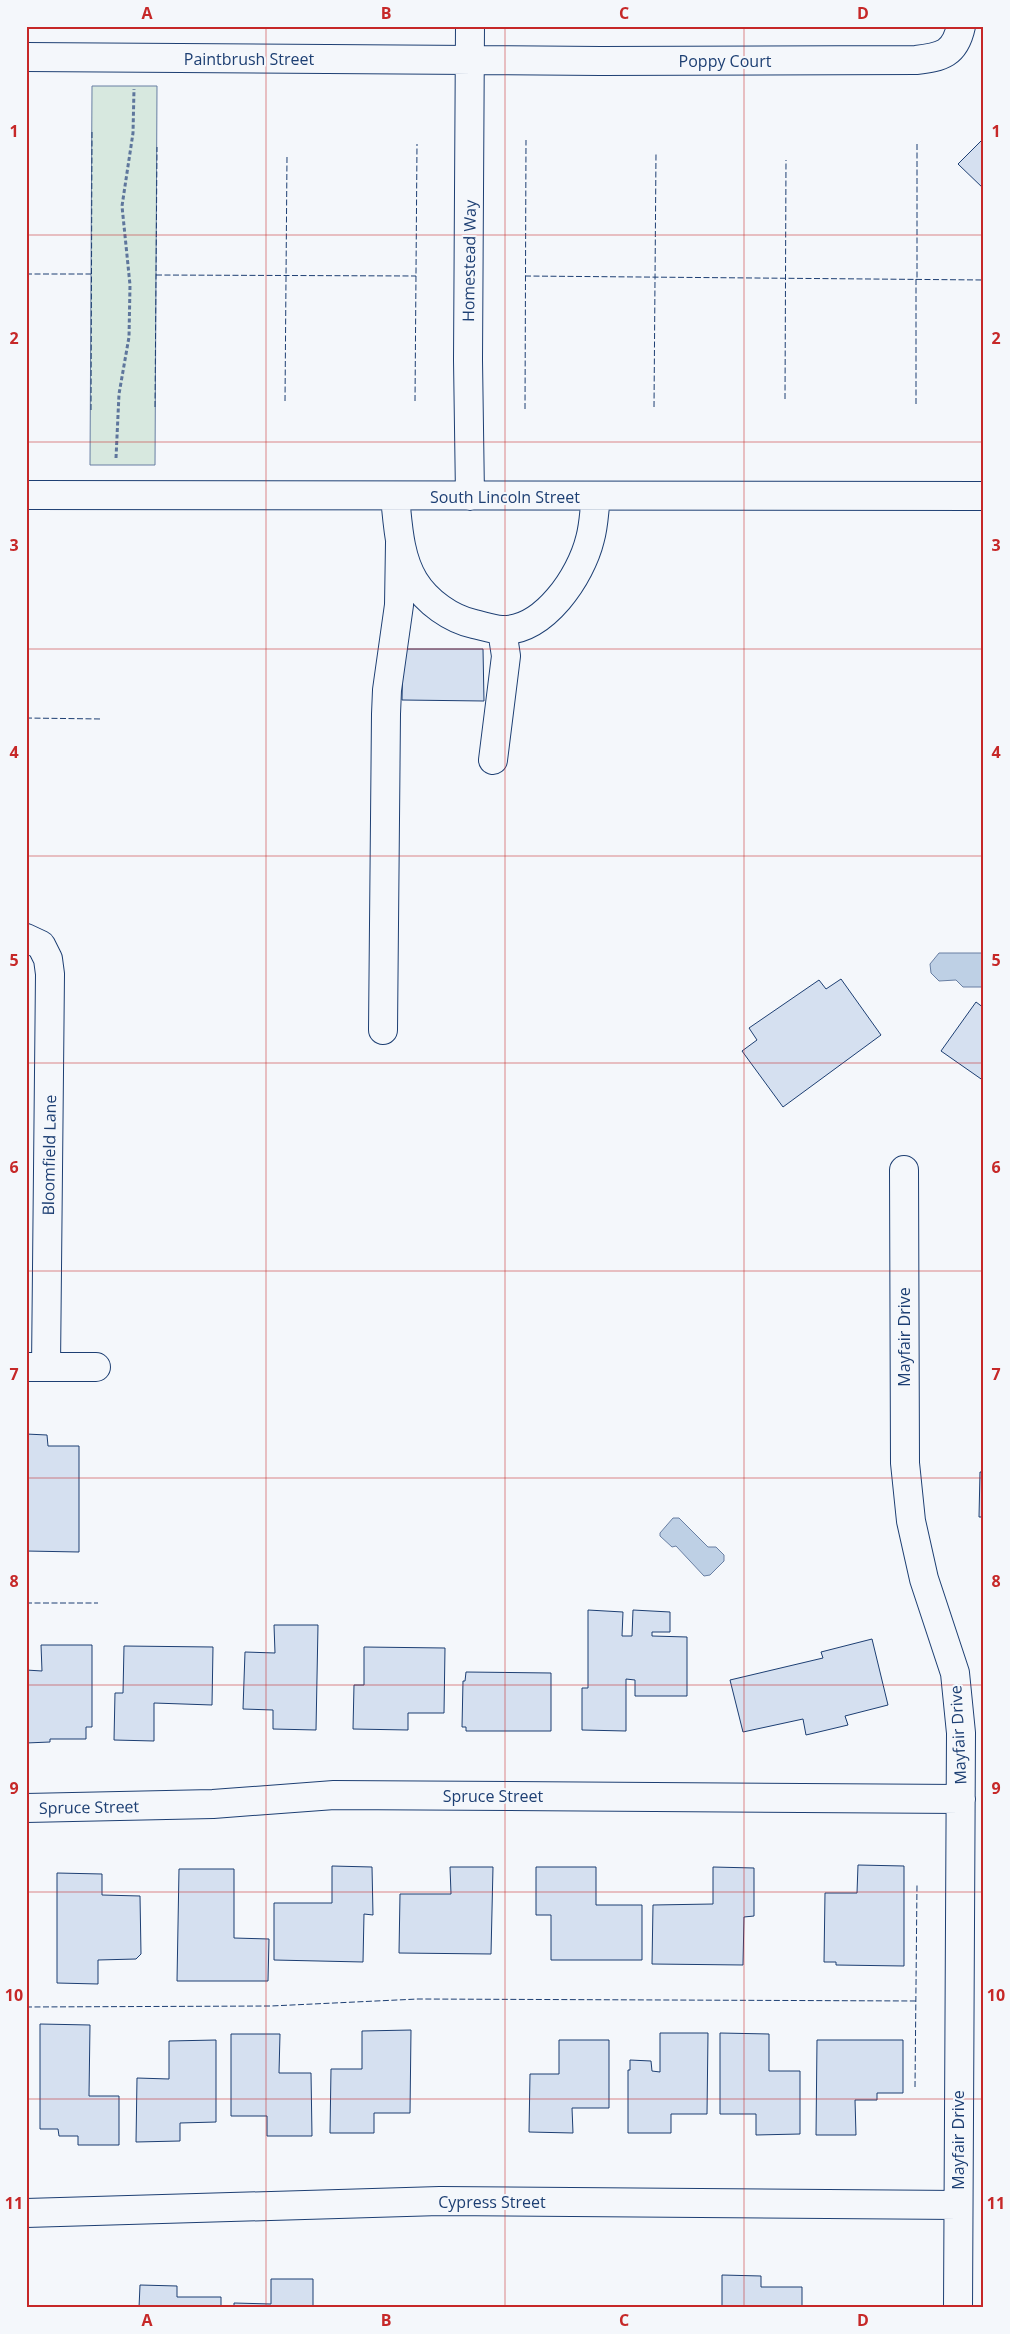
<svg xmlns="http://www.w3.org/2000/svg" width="1010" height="2334" font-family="'Open Sans',sans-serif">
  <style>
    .green { fill: #d7e8df; stroke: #687fa3 }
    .water { fill: #bed0e5; stroke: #687fa3 }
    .building { fill: #d5e0f0; stroke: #1d3f73 }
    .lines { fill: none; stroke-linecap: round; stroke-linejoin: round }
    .minor-casing { stroke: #1d3f73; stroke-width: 30 }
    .path { stroke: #5e769c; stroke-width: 3; stroke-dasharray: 4 2.5; stroke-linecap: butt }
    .minor { stroke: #f4f7fb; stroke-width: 28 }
    .fence { stroke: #1d3f73; stroke-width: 1; stroke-dasharray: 6 2.5; stroke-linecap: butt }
    .grid { fill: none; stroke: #c62828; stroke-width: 1; stroke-opacity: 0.55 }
    .labels { text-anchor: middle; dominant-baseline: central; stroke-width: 4; stroke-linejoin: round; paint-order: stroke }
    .street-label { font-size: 16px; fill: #1d3f73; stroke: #f4f7fb }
    .neatline { fill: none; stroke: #c62828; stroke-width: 2 }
    .grid-label { font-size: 16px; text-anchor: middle; font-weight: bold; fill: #c62828 }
  </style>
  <rect width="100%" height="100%" fill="#f4f7fb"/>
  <!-- green -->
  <path class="green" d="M 92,86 L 157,86 L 155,465 L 90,465 Z"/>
  <!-- water -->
  <path class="water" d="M 939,953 L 984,953 L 984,987 L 963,987 L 956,980 L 939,981 L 931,973 L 930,964 Z
    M 673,1518 L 679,1518 L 708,1547 L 716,1547 L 724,1555 L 724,1561 L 710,1575 L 704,1576 L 676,1546 L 672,1547 L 660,1536 L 660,1533 Z"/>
  <!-- building -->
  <path class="building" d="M 984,138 L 984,189 L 958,164 Z
    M 403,649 L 483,649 L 484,701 L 402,700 Z
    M 841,979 L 881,1035 L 783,1107 L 742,1051 L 757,1040 L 749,1028 L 819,980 L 826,989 Z
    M 976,1002 L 984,1008 L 984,1081 L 941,1051 Z
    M 26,1434 L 47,1435 L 48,1446 L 79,1446 L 79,1552 L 26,1551 Z
    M 980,1472 L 984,1472 L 984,1517 L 979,1517 Z
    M 588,1610 L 623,1612 L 622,1636 L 632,1636 L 633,1610 L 670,1612 L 670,1632 L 652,1632 L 652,1636 L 687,1637 L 687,1696 L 635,1696 L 635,1680 L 626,1679 L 626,1731 L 582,1730 L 582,1688 L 588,1688 Z
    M 274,1625 L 318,1625 L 316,1730 L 273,1729 L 273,1710 L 243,1709 L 245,1652 L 275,1653 Z
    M 872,1639 L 888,1705 L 845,1716 L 848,1725 L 806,1735 L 803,1719 L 743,1732 L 730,1680 L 823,1658 L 821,1652 Z
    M 41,1645 L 92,1645 L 92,1727 L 86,1727 L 86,1739 L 50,1739 L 50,1742 L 26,1743 L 26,1670 L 42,1671 Z
    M 124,1646 L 213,1647 L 212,1705 L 154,1703 L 154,1741 L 114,1740 L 115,1693 L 123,1693 Z
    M 364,1647 L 445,1648 L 444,1713 L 408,1713 L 408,1730 L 353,1729 L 354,1685 L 364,1685 Z
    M 466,1672 L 551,1673 L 551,1731 L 466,1731 L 466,1727 L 462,1727 L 463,1681 L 465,1681 Z
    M 858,1865 L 904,1866 L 904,1966 L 836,1965 L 836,1962 L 824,1962 L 825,1893 L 857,1893 Z
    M 332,1866 L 372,1867 L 373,1915 L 364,1914 L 363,1962 L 274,1960 L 274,1903 L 332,1903 Z
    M 450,1867 L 493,1867 L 491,1954 L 399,1953 L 400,1894 L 451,1894 Z
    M 536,1867 L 596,1867 L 596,1905 L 642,1905 L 642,1960 L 551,1960 L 551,1915 L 536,1915 Z
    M 713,1867 L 754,1868 L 754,1916 L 744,1917 L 743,1965 L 652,1964 L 653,1905 L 713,1904 Z
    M 179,1869 L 234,1869 L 234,1938 L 269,1939 L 268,1981 L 177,1981 Z
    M 57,1873 L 102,1874 L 102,1895 L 140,1896 L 141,1954 L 136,1959 L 98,1960 L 98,1984 L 57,1983 Z
    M 40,2024 L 90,2025 L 89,2096 L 119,2096 L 119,2145 L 78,2145 L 78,2136 L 59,2136 L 58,2129 L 40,2129 Z
    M 411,2030 L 410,2113 L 374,2113 L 374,2133 L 330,2133 L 331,2069 L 362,2069 L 362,2031 Z
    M 660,2033 L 708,2033 L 707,2114 L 671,2114 L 671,2133 L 628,2133 L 628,2070 L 630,2070 L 630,2060 L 651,2061 L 652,2071 L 660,2072 Z
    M 720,2033 L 769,2034 L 769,2071 L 800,2071 L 800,2134 L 756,2135 L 756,2114 L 720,2114 Z
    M 231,2034 L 280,2034 L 279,2073 L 311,2073 L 312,2136 L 267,2136 L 267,2116 L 231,2116 Z
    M 216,2040 L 216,2122 L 180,2123 L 180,2141 L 136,2142 L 137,2078 L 169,2079 L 169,2041 Z
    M 559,2040 L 609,2040 L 609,2108 L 572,2108 L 573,2133 L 529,2132 L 530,2074 L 559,2074 Z
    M 817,2040 L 903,2040 L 903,2093 L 877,2093 L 877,2100 L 855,2100 L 856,2135 L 816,2135 Z
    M 26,2057 L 28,2057 L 27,2133 L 26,2133 Z
    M 722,2275 L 761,2276 L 761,2287 L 802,2287 L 802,2308 L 722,2308 Z
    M 271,2279 L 313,2279 L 313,2308 L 234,2308 L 234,2303 L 271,2304 Z
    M 140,2285 L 177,2286 L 177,2297 L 221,2297 L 221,2308 L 139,2308 Z"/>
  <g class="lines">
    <!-- minor casing -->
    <g class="minor-casing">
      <path id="minor" d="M 26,57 L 601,61 L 916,60 C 942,57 955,54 961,26
        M 26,495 L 984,496
        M 470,496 L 468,360 L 470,26
        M 395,497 C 398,525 399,556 414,581 C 427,602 451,619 474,624 C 483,626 492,629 501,630 C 544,632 581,576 590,539 C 594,525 594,511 596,497
        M 493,760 L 506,656 L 502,630
        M 26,938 L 41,945 L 48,959 L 50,974 L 46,1367
        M 383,1030 L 386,714 L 387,690 L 399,605 L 400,543
        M 904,1170 L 905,1463 L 911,1521 L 924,1579 L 955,1673 L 961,1733 L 958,2308
        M 26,1367 L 96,1367
        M 26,1808 L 213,1804 L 334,1795 L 961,1799
        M 26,2213 L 440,2201 L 958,2205"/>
    </g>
    <!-- path -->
    <path class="path" d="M 116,458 L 119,394 L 129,337 L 130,285 L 122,206 L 133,133 L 134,89"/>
    <!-- minor -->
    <use href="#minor" class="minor"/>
    <!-- fence -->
    <path class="fence" d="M 917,144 L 917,279
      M 26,274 L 91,274
      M 156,275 L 416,276
      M 525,276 L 984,280
      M 916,279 L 916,406
      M 785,399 L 786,160
      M 285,401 L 287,156
      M 415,401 L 417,144
      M 155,407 L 157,147
      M 654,407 L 656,153
      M 525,409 L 526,140
      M 91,410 L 92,132
      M 26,718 L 102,719
      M 26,1603 L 98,1603
      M 26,2007 L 271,2006 L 418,1999 L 916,2001
      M 915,2087 L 917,1884"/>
  </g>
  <!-- grid -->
  <path class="grid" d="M 266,26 L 266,2308M 505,26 L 505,2308M 744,26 L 744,2308M 26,235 L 984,235M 26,442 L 984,442M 26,649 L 984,649M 26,856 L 984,856M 26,1063 L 984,1063M 26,1271 L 984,1271M 26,1478 L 984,1478M 26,1685 L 984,1685M 26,1892 L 984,1892M 26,2099 L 984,2099"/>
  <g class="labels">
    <!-- street labels -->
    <g class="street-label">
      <text x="249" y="59">Paintbrush Street</text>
      <text x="725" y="61">Poppy Court</text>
      <text transform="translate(469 261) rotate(-89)">Homestead Way</text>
      <text x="505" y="497">South Lincoln Street</text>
      <text transform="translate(49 1155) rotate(-89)">Bloomfield Lane</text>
      <text transform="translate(904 1337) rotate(-90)">Mayfair Drive</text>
      <text transform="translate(958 1735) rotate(-93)">Mayfair Drive</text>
      <text x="493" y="1796">Spruce Street</text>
      <text transform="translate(89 1807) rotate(-1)">Spruce Street</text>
      <text transform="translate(958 2140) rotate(-90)">Mayfair Drive</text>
      <text x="492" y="2202">Cypress Street</text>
    </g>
  </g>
  <!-- border -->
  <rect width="1010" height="2334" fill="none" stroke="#f4f7fb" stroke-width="55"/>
  <rect x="28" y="28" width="954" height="2278" class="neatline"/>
  <g class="grid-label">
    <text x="147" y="19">A</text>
    <text x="386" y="19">B</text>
    <text x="624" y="19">C</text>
    <text x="863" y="19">D</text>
    <text x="14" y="137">1</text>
    <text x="996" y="137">1</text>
    <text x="14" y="344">2</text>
    <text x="996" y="344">2</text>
    <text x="14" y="551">3</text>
    <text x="996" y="551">3</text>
    <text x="14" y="758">4</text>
    <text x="996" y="758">4</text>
    <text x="14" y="966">5</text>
    <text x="996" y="966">5</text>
    <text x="14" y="1173">6</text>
    <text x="996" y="1173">6</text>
    <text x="14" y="1380">7</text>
    <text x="996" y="1380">7</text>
    <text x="14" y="1587">8</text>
    <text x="996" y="1587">8</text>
    <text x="14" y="1794">9</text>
    <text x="996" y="1794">9</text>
    <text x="14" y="2001">10</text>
    <text x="996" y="2001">10</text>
    <text x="14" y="2209">11</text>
    <text x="996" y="2209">11</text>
    <text x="147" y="2326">A</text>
    <text x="386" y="2326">B</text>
    <text x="624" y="2326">C</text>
    <text x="863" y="2326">D</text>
  </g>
</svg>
